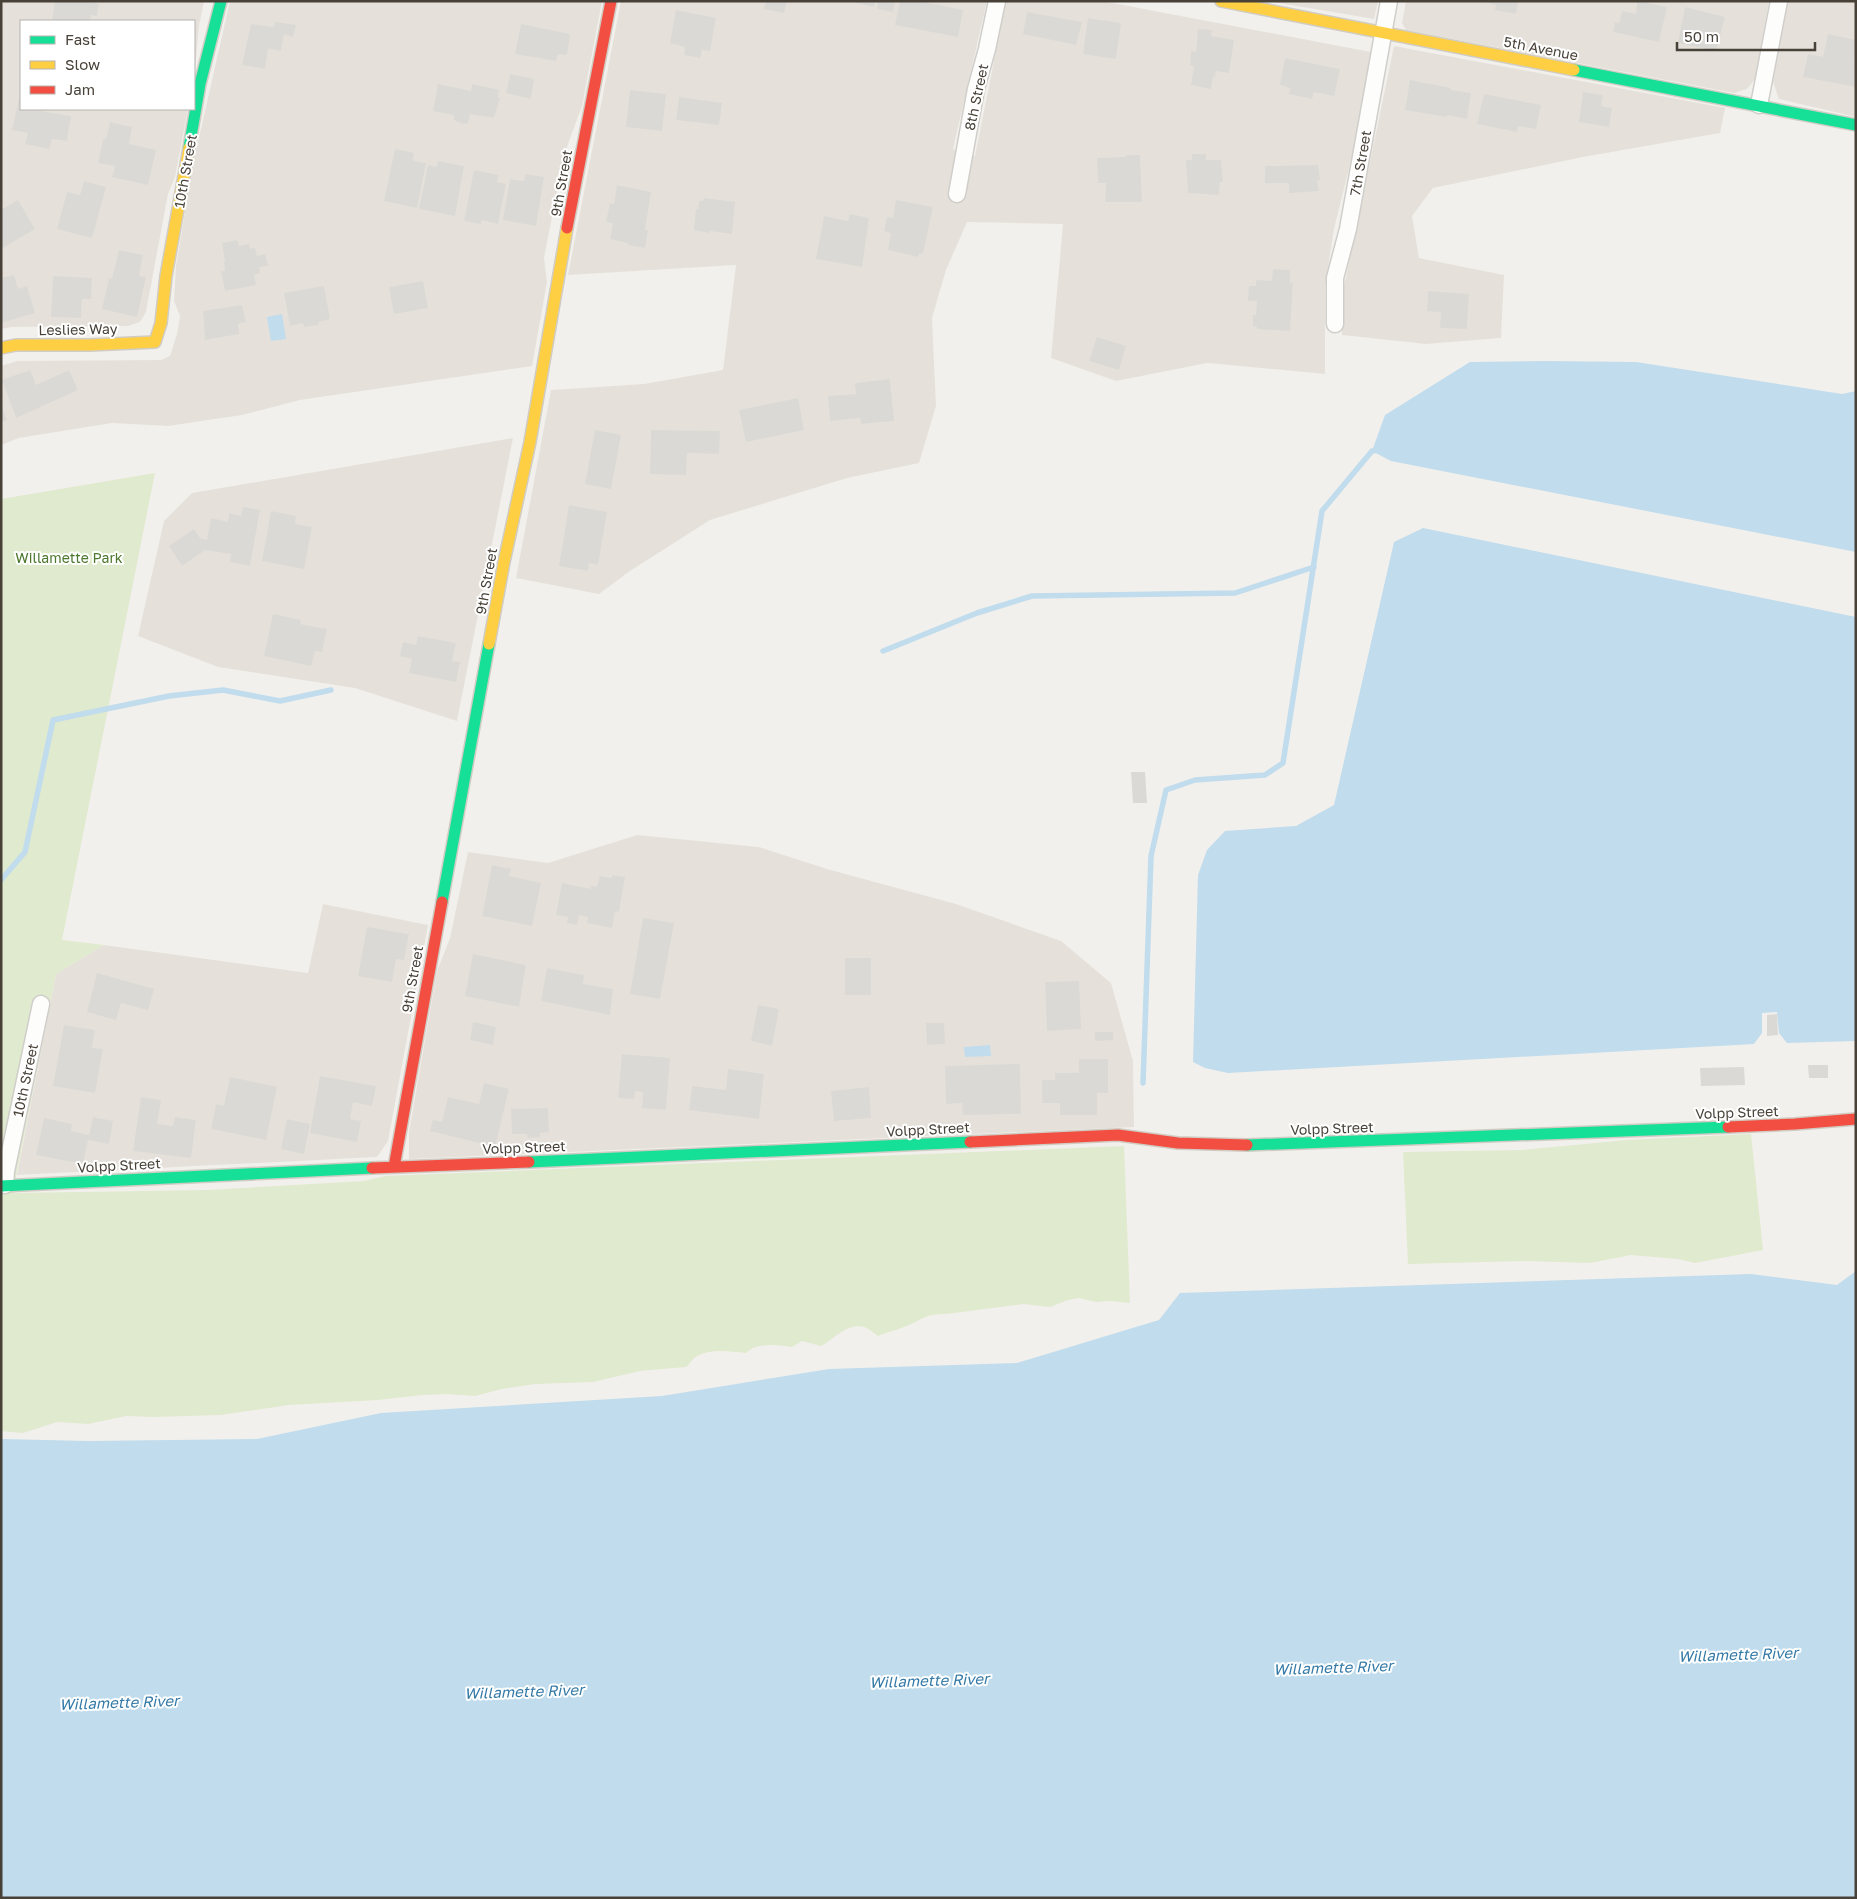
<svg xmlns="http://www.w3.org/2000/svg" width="1857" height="1899" font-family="'Golos Text',sans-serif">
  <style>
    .residential { fill: #e5e1da }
    .green { fill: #e0eace }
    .water { fill: #c0dced }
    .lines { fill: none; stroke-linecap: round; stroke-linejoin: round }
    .stream { stroke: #c0dced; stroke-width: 5.5 }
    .building { fill: #dbd9d5 }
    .street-casing { stroke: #d0ceca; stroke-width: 19 }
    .fast-casing { stroke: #d0ccc3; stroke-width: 14 }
    .slow-casing { stroke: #d0ccc3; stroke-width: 14 }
    .jam-casing { stroke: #d0ccc3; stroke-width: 14 }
    .street { stroke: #fdfdfc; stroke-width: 16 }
    .fast { stroke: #16e098; stroke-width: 11 }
    .slow { stroke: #ffcf43; stroke-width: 11 }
    .jam { stroke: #f24e42; stroke-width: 11 }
    .labels { text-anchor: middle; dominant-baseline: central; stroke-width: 4; stroke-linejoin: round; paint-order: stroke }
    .street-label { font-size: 14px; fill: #484138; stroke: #fff }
    .park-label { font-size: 14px; fill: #4c772e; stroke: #fff }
    .water-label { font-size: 15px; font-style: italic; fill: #347aa7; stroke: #fff }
  </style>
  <rect width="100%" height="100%" fill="#f2f0ec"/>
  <!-- residential -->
  <path class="residential" d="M 1,1 L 204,1 L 199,26 L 194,79 L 194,21 L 21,21 L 21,109 L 188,109 L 175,177 L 168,194 L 146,312 L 140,322 L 128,326 L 12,327 L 1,329 Z
    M 230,1 L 602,1 L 582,106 L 564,155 L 544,258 L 547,282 L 532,366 L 300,400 L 242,415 L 168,426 L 112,423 L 19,438 L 1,445 L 1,366 L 17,361 L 161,360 L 170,356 L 177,334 L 180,316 L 174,301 L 176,266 L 193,164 Z
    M 621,1 L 987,1 L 953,149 L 975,156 L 1006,1 L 1102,1 L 1371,52 L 1352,156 L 1334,229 L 1325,287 L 1325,374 L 1207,363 L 1116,381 L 1051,358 L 1063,224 L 967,222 L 946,270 L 932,318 L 936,406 L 919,463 L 847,478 L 710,520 L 630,571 L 599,594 L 516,578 L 551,390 L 644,384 L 723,370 L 736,265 L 568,275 Z
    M 1267,1 L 1378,1 L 1374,19 Z
    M 1406,1 L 1769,1 L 1755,79 L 1747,89 L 1734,93 L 1406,30 L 1402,23 Z
    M 1787,1 L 1856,1 L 1856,117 L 1779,99 L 1773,82 Z
    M 1394,46 L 1725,108 L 1720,133 L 1583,157 L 1433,188 L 1412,216 L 1419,258 L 1504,275 L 1501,338 L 1426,344 L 1342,335 L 1340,306 Z
    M 513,438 L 457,721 L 355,688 L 218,667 L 138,636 L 164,521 L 192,493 Z
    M 637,835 L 759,847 L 827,869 L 956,904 L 1061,941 L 1111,983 L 1133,1061 L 1134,1127 L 409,1159 L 409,1132 L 437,971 L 450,938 L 468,852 L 548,863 Z
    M 323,904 L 428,925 L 388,1141 L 377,1157 L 17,1175 L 56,974 L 104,945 L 308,973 Z"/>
  <!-- green -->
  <path class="green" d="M 155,473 L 62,940 L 104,945 L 56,974 L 16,1177 L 15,1193 L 207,1190 L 364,1181 L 385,1176 L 1124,1146 L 1130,1303 L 1110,1301 L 1096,1302 L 1079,1298 L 1068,1300 L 1050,1307 L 1023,1304 L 946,1314 C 923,1314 923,1320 904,1327 C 895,1331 886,1332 878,1336 C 874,1333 868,1328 864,1327 C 847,1322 833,1340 821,1346 L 802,1341 L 792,1347 C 779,1345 756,1342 746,1353 C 730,1352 713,1348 697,1356 C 693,1358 690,1364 686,1367 L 640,1371 L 593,1382 L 536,1384 L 502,1389 L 475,1396 L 447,1394 L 422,1395 L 378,1400 L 289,1405 L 221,1415 L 153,1417 L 126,1416 L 88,1424 L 57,1422 L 23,1433 L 1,1431 L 1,499 Z
    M 1751,1134 L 1763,1250 L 1695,1263 L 1678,1259 L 1631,1255 L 1590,1263 L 1526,1261 L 1408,1264 L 1403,1152 L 1522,1150 L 1627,1140 Z"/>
  <!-- water -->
  <path class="water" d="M 282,314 L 286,339 L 271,341 L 267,317 Z
    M 1546,361 L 1636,362 L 1842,394 L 1856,391 L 1856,552 L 1391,461 L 1372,451 L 1385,415 L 1470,362 Z
    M 1423,528 L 1856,617 L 1856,1041 L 1787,1043 L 1779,1033 L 1777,1012 L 1762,1013 L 1762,1033 L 1754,1044 L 1228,1073 L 1205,1068 L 1193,1062 L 1198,875 L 1207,850 L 1225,831 L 1296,826 L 1334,805 L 1394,542 Z
    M 990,1045 L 991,1056 L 965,1057 L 964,1047 Z
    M 1856,1271 L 1856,1898 L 1,1898 L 1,1439 L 88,1441 L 257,1439 L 381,1413 L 662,1396 L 829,1369 L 1017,1363 L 1159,1320 L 1180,1293 L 1751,1274 L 1837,1285 Z"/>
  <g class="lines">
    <!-- stream -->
    <path class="stream" d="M 883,651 L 977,613 L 1032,596 L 1235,593 L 1314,567
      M 1,880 L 25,852 L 53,720 L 169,696 L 223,690 L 280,701 L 331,690
      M 1143,1083 L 1151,856 L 1166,790 L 1195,780 L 1265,775 L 1283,763 L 1322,511 L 1372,451 L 1379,450"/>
  </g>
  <!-- building -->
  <path class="building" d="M 55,1 L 85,1 L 99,4 L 97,16 L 91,15 L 90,21 L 59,21 L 52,20 Z
    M 766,1 L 787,1 L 784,13 L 764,9 Z
    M 849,1 L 875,1 L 874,7 Z
    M 878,1 L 895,1 L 893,12 L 877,9 Z
    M 900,1 L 919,1 L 963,10 L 958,37 L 895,25 Z
    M 1481,1 L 1518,1 L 1516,14 L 1495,10 L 1496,5 Z
    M 1637,1 L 1667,7 L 1659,42 L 1613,32 L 1615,22 L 1619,23 L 1622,11 L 1636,14 Z
    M 1685,7 L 1725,17 L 1716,51 L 1678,43 Z
    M 676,10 L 716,18 L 710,51 L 702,50 L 700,58 L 684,55 L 685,47 L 670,43 Z
    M 1027,12 L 1082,22 L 1076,45 L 1023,34 Z
    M 1088,18 L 1121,23 L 1116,59 L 1083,54 Z
    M 275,22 L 296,25 L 293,37 L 284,34 L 281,51 L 268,49 L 265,69 L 242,65 L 251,24 L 274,27 Z
    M 521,24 L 570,34 L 567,55 L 558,54 L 556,61 L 515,54 Z
    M 1198,29 L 1212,30 L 1211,36 L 1234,40 L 1229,73 L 1216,71 L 1215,77 L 1213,77 L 1211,89 L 1191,85 L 1194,66 L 1190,65 L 1191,51 L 1196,52 Z
    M 1828,34 L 1856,40 L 1854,62 L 1856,62 L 1856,87 L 1803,77 L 1808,54 L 1823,57 Z
    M 1285,58 L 1340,69 L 1334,96 L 1314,92 L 1312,99 L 1289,94 L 1290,88 L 1280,85 Z
    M 510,74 L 534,79 L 531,99 L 506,93 Z
    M 1410,80 L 1451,88 L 1451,90 L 1471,93 L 1467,119 L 1447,115 L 1447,117 L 1405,110 Z
    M 438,84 L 471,91 L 472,84 L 499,90 L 498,97 L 500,98 L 494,118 L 470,114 L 468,123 L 463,124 L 454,120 L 454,115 L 433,111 Z
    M 630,90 L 666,94 L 662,131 L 626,127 Z
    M 1583,92 L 1603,95 L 1601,106 L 1612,108 L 1609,127 L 1579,122 Z
    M 20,94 L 21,109 L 40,109 L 40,111 L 71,116 L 67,141 L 52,139 L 49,149 L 25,144 L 28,133 L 12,130 Z
    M 1484,94 L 1541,105 L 1536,129 L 1518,126 L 1517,132 L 1477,124 Z
    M 679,97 L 722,103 L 719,125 L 676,120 Z
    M 110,122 L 132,127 L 129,144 L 156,150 L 148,185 L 112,177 L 115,166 L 98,163 L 103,139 L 106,139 Z
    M 395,149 L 414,153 L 413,161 L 426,163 L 417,208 L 384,201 Z
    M 1192,154 L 1206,154 L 1206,160 L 1221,160 L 1223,182 L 1220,182 L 1219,195 L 1188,193 L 1186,160 L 1192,160 Z
    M 1126,155 L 1140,155 L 1142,202 L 1105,202 L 1106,183 L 1098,183 L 1097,158 L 1126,157 Z
    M 438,161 L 464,166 L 455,216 L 419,209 L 428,165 L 437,167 Z
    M 1318,165 L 1320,180 L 1317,181 L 1319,191 L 1289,193 L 1289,183 L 1265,183 L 1265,166 Z
    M 474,170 L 499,175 L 497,182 L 506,184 L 498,224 L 482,220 L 481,224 L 464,221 Z
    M 525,174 L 544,177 L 536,226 L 503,220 L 510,179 L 524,181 Z
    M 84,181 L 106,187 L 92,238 L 57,229 L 67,192 L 80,195 Z
    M 617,185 L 651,192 L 645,230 L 648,230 L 645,248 L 628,245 L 628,243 L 610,239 L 613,223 L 606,222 L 610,203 L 614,204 Z
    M 704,198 L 735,202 L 732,234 L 710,231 L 710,233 L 694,230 L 696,209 L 698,209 L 699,201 L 703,201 Z
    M 18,200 L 35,229 L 1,249 L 1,210 Z
    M 896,200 L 933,207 L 923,254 L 919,253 L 918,257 L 888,250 L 891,233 L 884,231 L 887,217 L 893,218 Z
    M 850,214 L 869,218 L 862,267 L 816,259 L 824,216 L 848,221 Z
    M 237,240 L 239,246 L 249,244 L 250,249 L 255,248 L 257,256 L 265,254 L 268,266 L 259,267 L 260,273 L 254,275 L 256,285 L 225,291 L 221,271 L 225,271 L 224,262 L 225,261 L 222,243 Z
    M 119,250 L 143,255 L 139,276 L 146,277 L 137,317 L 102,309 L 109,278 L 112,279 Z
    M 1273,269 L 1290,270 L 1290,283 L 1293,283 L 1290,331 L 1257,329 L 1257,327 L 1253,326 L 1253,315 L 1256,315 L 1257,301 L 1248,301 L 1249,286 L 1256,286 L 1256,280 L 1272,281 Z
    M 14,275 L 18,289 L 27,286 L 35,313 L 1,323 L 1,278 Z
    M 53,276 L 92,278 L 91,299 L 82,299 L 81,318 L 51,317 Z
    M 423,281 L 428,308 L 394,314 L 389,287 Z
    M 324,286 L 330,319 L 318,322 L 319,325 L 304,327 L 303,323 L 290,326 L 284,293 Z
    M 1428,291 L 1469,294 L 1467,329 L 1440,328 L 1441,312 L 1427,311 Z
    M 242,305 L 246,322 L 238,324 L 239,334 L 205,340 L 203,311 Z
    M 1097,337 L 1126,346 L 1119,370 L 1089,361 Z
    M 30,370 L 36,385 L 69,370 L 78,390 L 16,418 L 2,380 Z
    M 890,379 L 894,421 L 861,424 L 860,418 L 830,421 L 828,396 L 856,394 L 855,383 Z
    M 798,398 L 804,430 L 746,442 L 739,410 Z
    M 1,406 L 7,420 L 1,422 Z
    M 595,430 L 621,435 L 611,489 L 585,484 Z
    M 651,430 L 720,431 L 719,454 L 687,453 L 686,475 L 650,474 Z
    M 569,505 L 607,512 L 598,565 L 589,563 L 588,571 L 559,566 Z
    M 243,507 L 260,510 L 250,566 L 230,562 L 231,554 L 205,550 L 182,566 L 169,546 L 194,529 L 200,538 L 207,540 L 211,518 L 228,522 L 229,513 L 241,516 Z
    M 271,511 L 296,516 L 295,524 L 312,527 L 304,569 L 262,561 Z
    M 273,614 L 301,620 L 300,624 L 327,629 L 322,652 L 315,651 L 311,666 L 264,656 Z
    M 418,636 L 456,643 L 452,661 L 460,662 L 456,682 L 409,673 L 412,659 L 400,656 L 403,642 L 416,645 Z
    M 1131,772 L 1145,772 L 1147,803 L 1133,803 Z
    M 492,865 L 511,869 L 509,876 L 541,883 L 532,926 L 482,916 Z
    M 612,875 L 625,877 L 619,912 L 615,911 L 612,928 L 587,923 L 588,917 L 579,915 L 577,925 L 567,923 L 568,917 L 556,915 L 562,883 L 591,889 L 591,886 L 597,887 L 600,876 L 612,878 Z
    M 643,918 L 674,923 L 660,999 L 630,994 Z
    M 367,927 L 409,934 L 404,960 L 396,959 L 392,982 L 358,976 Z
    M 473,954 L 526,965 L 519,1007 L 465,996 Z
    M 845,958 L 871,958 L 871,995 L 845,995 Z
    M 547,968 L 584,975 L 583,984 L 613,989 L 610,1015 L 541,1001 Z
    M 97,973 L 154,989 L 148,1010 L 121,1003 L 116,1020 L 87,1012 Z
    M 1079,981 L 1081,1029 L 1047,1031 L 1045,982 Z
    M 758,1005 L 779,1009 L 772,1046 L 751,1041 Z
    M 1777,1014 L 1778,1035 L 1767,1036 L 1767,1015 Z
    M 473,1022 L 496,1027 L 493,1045 L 470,1040 Z
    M 926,1023 L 944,1023 L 945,1044 L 927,1045 Z
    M 64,1025 L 95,1030 L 92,1048 L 103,1049 L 95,1093 L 53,1086 Z
    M 1095,1032 L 1113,1032 L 1113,1040 L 1095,1041 Z
    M 622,1054 L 670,1058 L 666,1110 L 642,1108 L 643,1092 L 635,1091 L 634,1099 L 618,1098 Z
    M 1079,1059 L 1108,1059 L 1108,1093 L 1097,1093 L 1097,1115 L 1060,1115 L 1060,1103 L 1042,1103 L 1042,1080 L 1055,1080 L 1055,1073 L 1079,1073 Z
    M 1020,1064 L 1021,1114 L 963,1115 L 962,1103 L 946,1104 L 945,1066 Z
    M 1808,1065 L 1828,1065 L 1828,1078 L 1809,1078 Z
    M 1744,1067 L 1745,1085 L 1701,1086 L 1700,1068 Z
    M 728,1069 L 764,1074 L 759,1119 L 689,1110 L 692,1086 L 726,1090 Z
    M 320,1076 L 376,1086 L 372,1106 L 353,1102 L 350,1119 L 361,1121 L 357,1142 L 310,1133 Z
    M 230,1077 L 277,1087 L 266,1140 L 211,1129 L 216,1104 L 224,1106 Z
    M 484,1083 L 509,1089 L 495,1147 L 430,1131 L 433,1120 L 442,1122 L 448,1097 L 479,1104 Z
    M 869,1087 L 871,1118 L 834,1121 L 831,1091 Z
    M 141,1097 L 161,1100 L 157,1124 L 173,1126 L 175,1117 L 196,1120 L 191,1158 L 133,1151 Z
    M 548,1108 L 549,1132 L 540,1133 L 540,1137 L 528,1138 L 527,1134 L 512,1134 L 511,1109 Z
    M 93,1117 L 113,1121 L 109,1144 L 88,1140 Z
    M 44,1118 L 72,1124 L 71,1131 L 89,1135 L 83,1164 L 36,1155 Z
    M 287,1119 L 310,1124 L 304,1154 L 281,1149 Z"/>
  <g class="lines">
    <!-- street casing -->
    <g class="street-casing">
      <path id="street" d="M 1759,105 L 1779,1
        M 957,194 L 976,89 L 987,49 L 997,1
        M 1335,324 L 1335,278 L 1348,229 L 1389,1
        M 5,1185 L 6,1171 L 41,1004"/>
    </g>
    <!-- fast casing -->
    <g class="fast-casing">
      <path id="fast" d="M 1574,70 L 1856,125
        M 189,148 L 200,84 L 221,1
        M 442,902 L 489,644
        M 1247,1145 L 1728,1127
        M 529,1162 L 970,1142
        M 1,1186 L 372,1168"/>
    </g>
    <!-- slow casing -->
    <g class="slow-casing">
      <path id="slow" d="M 1221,1 L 1574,70
        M 1,348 L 16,345 L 90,345 L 155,342 L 161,323 L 166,276 L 189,148
        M 489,644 L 504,562 L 530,442 L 567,228"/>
    </g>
    <!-- jam casing -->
    <g class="jam-casing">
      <path id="jam" d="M 567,228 L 611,1
        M 1728,1127 L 1795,1124 L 1856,1119
        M 970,1142 L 1118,1135 L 1178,1143 L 1247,1145
        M 394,1167 L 442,902
        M 372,1168 L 529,1162"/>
    </g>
    <!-- street -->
    <use href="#street" class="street"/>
    <!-- fast -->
    <use href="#fast" class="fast"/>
    <!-- slow -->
    <use href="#slow" class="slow"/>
    <!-- jam -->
    <use href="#jam" class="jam"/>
  </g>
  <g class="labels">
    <!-- street labels -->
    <g class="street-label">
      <text transform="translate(1541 48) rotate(11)">5th Avenue</text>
      <text transform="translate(976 97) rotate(-78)">8th Street</text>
      <text transform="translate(1360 163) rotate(-80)">7th Street</text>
      <text transform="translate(185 171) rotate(-80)">10th Street</text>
      <text transform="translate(561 183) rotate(-80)">9th Street</text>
      <text transform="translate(78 329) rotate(-1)">Leslies Way</text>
      <text transform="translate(486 581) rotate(-80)">9th Street</text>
      <text transform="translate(412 979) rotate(-80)">9th Street</text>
      <text transform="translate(25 1080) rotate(-78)">10th Street</text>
      <text transform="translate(1737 1112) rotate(-2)">Volpp Street</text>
      <text transform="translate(1332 1128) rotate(-2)">Volpp Street</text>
      <text transform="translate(928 1129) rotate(-3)">Volpp Street</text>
      <text transform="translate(524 1147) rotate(-2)">Volpp Street</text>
      <text transform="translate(119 1165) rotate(-3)">Volpp Street</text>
    </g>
    <!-- park labels -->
    <g class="park-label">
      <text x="69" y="557">Willamette Park</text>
    </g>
    <!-- water labels -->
    <g class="water-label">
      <text transform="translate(1738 1654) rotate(-2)">Willamette River</text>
      <text transform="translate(1333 1667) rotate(-2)">Willamette River</text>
      <text transform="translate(929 1680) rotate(-2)">Willamette River</text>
      <text transform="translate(524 1691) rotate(-2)">Willamette River</text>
      <text transform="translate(119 1702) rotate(-2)">Willamette River</text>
    </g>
  </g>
  <!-- border -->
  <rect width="1857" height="1899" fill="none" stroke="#484138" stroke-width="5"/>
  <!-- legend -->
  <rect x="20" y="20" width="175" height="90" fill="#ffffff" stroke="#b6b3af"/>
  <rect x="30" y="36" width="25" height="8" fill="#16e098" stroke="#b6b3af"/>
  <text x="65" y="45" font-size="15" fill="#484138">Fast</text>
  <rect x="30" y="61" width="25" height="8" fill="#ffcf43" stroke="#b6b3af"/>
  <text x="65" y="70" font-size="15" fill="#484138">Slow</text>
  <rect x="30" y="86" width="25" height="8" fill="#f24e42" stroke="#b6b3af"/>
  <text x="65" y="95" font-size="15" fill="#484138">Jam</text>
  <!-- scale -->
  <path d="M1677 42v8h138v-8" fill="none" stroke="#484138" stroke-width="2.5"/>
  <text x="1684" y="42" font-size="15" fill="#484138" stroke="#ffffff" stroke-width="4" paint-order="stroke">50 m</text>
</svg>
